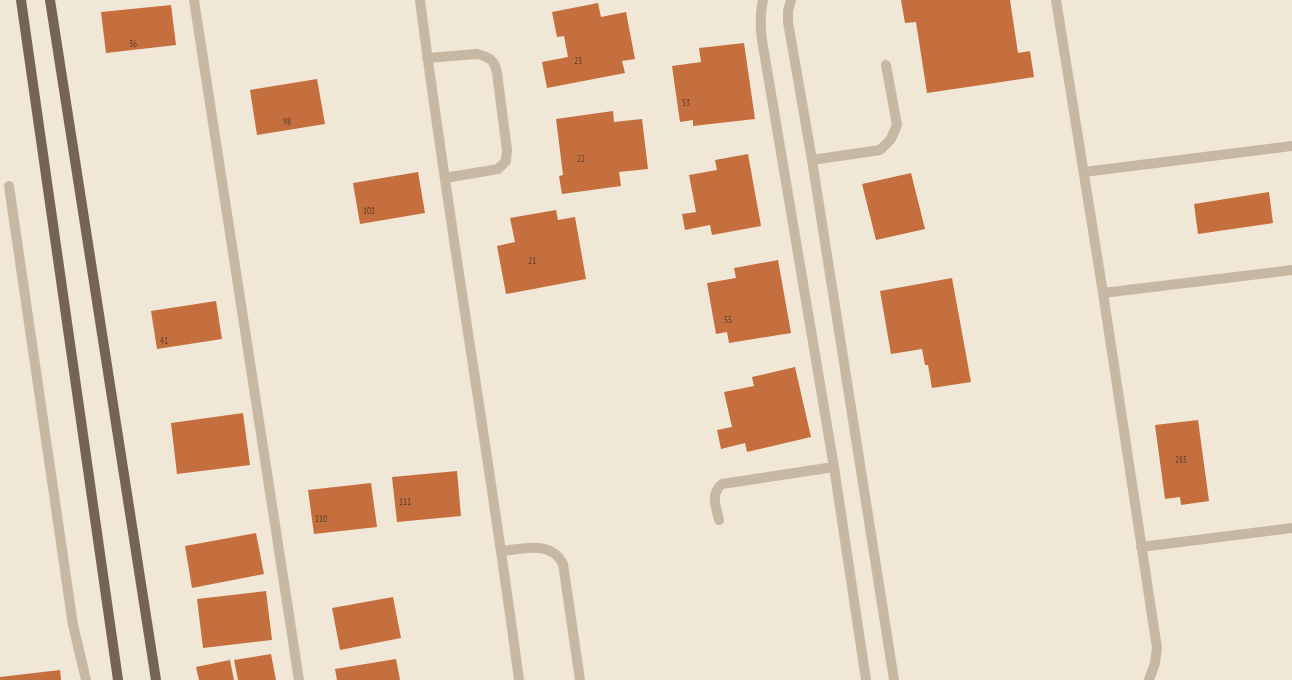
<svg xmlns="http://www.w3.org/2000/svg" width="1292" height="680" font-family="'PT Sans Narrow',sans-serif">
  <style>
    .building { fill: #c56f3f }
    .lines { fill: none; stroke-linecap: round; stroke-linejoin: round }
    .minor { stroke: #c7b8a3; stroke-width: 10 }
    .major { stroke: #746356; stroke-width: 10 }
    .labels { text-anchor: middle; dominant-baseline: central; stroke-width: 3; stroke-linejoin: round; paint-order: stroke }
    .number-label { font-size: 9px; fill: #573c2c }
  </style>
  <rect width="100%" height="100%" fill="#f0e7d6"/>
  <!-- building -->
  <path class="building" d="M 901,0 L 1010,0 L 1018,53 L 1030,51 L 1034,77 L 927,93 L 916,22 L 905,23 Z
    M 598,3 L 601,17 L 626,12 L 635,59 L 622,61 L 625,73 L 547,88 L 542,62 L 568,57 L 564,36 L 557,37 L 552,12 Z
    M 171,5 L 176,45 L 106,53 L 101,12 Z
    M 744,43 L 755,119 L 693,126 L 693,120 L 680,122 L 672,66 L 701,62 L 699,48 Z
    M 317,79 L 325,124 L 257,135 L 250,90 Z
    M 613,111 L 614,122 L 642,119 L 648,169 L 619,172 L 621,186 L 562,194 L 559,176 L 563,175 L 556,119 Z
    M 748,154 L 761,226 L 712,235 L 710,225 L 685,230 L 682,214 L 696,212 L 689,175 L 717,170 L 715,160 Z
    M 418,172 L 425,213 L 360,224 L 353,183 Z
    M 911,173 L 925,229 L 876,240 L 862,184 Z
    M 1269,192 L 1273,223 L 1198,234 L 1194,204 Z
    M 556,210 L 558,220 L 575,217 L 586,279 L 506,294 L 497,246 L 515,242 L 510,218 Z
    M 778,260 L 791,333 L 729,343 L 727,332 L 716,334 L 707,283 L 736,278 L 734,268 Z
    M 952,278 L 971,382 L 932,388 L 928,365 L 925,365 L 922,349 L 891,354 L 880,291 Z
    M 216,301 L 222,339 L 157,349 L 151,311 Z
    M 795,367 L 811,437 L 747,452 L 745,443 L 721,449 L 717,430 L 732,427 L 724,392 L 754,386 L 752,377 Z
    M 243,413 L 250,465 L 177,474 L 171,423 Z
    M 1198,420 L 1209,501 L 1181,505 L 1180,497 L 1165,499 L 1155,425 Z
    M 457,471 L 461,516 L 397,522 L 392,477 Z
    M 371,483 L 377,527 L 314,534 L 308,490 Z
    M 256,533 L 264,574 L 192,588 L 185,546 Z
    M 266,591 L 272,640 L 203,648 L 197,599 Z
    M 393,597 L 401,638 L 340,650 L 332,608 Z
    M 271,654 L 276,680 L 238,680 L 234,660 Z
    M 396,659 L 400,680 L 337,680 L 335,669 Z
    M 230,660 L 234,680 L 199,680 L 196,667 Z
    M 60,670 L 61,680 L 0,680 L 0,677 Z"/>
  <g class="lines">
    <!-- minor -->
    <path class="minor" d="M 194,0 L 299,680
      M 420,0 C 449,227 489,453 519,680
      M 763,0 C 760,14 760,26 762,40 L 834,467 L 866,680
      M 791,0 L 788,11 L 788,22 L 812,160 L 894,680
      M 1056,0 L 1103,293 L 1157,648 L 1155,663 L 1149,680
      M 427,58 L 477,54 C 489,57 495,60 497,73 L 507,150 L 506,161 L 498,169 L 445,178
      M 812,160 L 880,150 L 891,139 L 897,125 L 886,65
      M 1084,172 L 1292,146
      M 9,186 L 73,625 L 86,680
      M 1103,293 L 1292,270
      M 719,520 C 716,506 710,494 722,484 L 834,467
      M 1141,547 L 1292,528
      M 502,551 C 524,549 551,540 563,564 L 580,680"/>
    <!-- major -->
    <path class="major" d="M 21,0 L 118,680
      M 50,0 L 156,680"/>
  </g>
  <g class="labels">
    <!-- number labels -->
    <g class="number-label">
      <text x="133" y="43">36</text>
      <text x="578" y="60">23</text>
      <text x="686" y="102">53</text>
      <text x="287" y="121">98</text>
      <text x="581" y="158">22</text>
      <text x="369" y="210">101</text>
      <text x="532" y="260">21</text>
      <text x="728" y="319">55</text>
      <text x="164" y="340">41</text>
      <text x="1181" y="459">285</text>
      <text x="405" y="501">111</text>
      <text x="321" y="518">110</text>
    </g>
  </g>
</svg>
